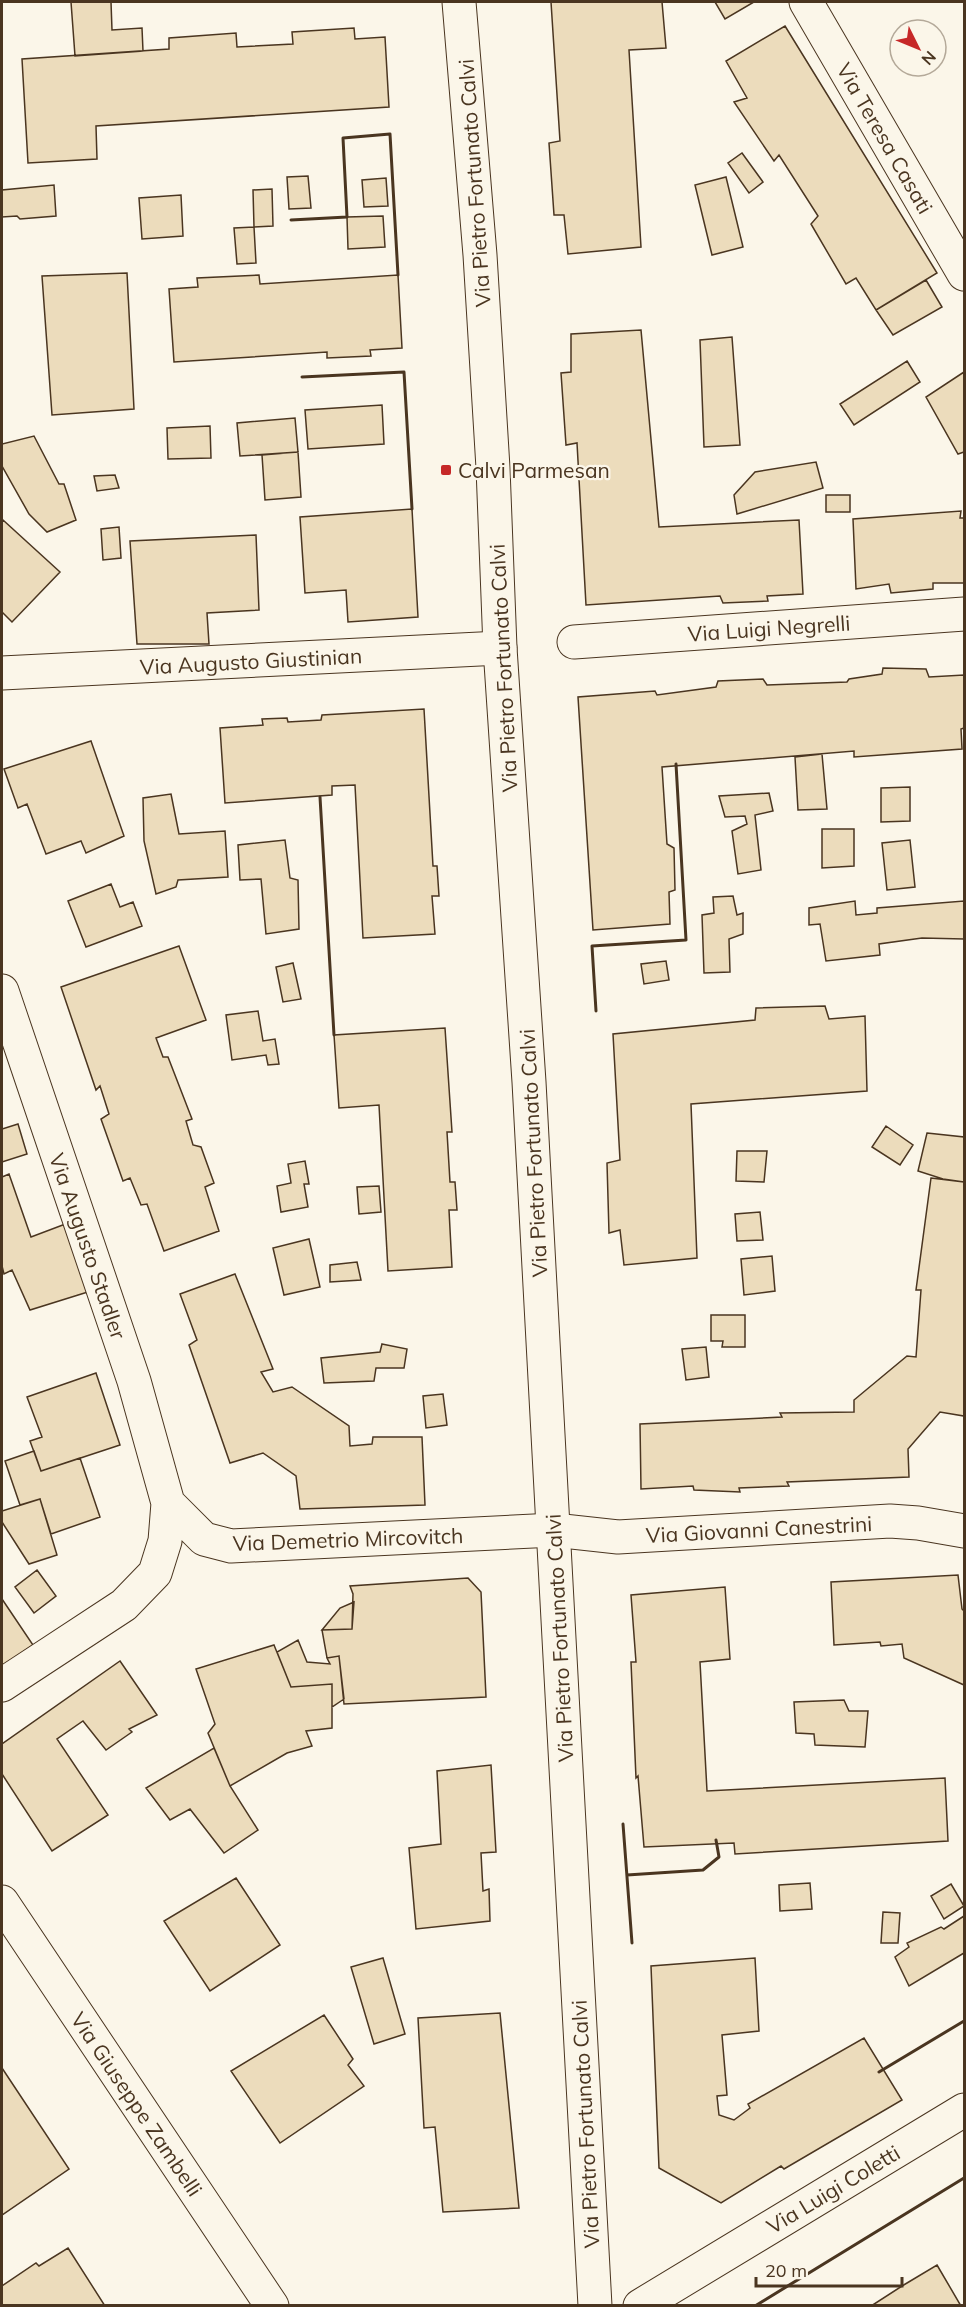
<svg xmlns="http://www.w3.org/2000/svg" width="966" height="2307" font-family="Mulish,sans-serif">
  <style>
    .building { fill: #ecdcbc; stroke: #4a3520; stroke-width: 1.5 }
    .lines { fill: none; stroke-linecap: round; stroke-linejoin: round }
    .minor-casing { stroke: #4a3520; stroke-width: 35 }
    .tertiary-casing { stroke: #4a3520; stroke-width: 35 }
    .minor { stroke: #fbf6e9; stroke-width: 33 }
    .tertiary { stroke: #fbf6e9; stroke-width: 33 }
    .wall { stroke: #4a3520; stroke-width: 3 }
    .poi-dot { fill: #c62828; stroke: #fbf6e9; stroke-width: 2 }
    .labels { text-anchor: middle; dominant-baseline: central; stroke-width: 4.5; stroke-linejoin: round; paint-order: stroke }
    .street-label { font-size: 21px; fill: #4a3520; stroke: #fbf6e9 }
    .poi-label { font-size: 21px; fill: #4a3520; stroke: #fbf6e9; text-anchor: start }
  </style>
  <rect width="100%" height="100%" fill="#fbf6e9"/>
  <!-- building -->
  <path class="building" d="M 71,2 L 111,2 L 112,30 L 142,28 L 143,51 L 75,56 Z
    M 551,2 L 662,2 L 666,48 L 629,50 L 641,247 L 568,254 L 564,215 L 554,215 L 549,143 L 560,141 Z
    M 715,2 L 754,2 L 725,19 Z
    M 785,26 L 937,273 L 876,310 L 856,278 L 846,284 L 811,224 L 818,216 L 779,155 L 774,161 L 734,102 L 747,98 L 726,61 Z
    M 354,28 L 355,39 L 385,37 L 389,107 L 96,126 L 97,159 L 28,163 L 22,59 L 169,49 L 169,38 L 236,33 L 237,47 L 293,44 L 292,32 Z
    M 742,153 L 763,182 L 749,193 L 728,163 Z
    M 308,176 L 311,208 L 289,209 L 287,177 Z
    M 726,177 L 743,247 L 712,255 L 695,185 Z
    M 386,178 L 388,206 L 364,207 L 362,180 Z
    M 54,185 L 56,216 L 20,219 L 17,216 L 2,217 L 2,190 Z
    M 272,189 L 273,226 L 254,227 L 253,190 Z
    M 181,195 L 183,236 L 142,239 L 139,198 Z
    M 383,216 L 385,247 L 348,249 L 347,217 Z
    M 254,227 L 256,263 L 237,264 L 234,228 Z
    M 127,273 L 134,409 L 52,415 L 42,276 Z
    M 259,275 L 260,284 L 398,275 L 402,348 L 370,350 L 371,356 L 327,358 L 327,352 L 174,362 L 169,289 L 198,287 L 197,278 Z
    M 926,280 L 942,307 L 893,335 L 876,310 Z
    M 641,330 L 659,527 L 799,520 L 803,594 L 767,596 L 768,601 L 723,603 L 720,596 L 586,605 L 577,443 L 566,445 L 561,373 L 571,372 L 571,334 Z
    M 732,337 L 740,445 L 704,447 L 700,340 Z
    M 907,361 L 920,382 L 854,425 L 840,404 Z
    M 964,372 L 964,452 L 958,454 L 926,397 Z
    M 382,405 L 384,444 L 308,449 L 305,410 Z
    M 295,418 L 298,452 L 240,456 L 237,423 Z
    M 210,426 L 211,458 L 168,459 L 167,428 Z
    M 34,436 L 59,484 L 64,484 L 76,520 L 47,532 L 29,514 L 2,466 L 2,444 Z
    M 298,452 L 301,497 L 265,500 L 262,455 Z
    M 816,462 L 823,488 L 737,514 L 734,495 L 755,472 Z
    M 115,475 L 119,488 L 97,491 L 94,476 Z
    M 826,495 L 850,495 L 850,512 L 826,512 Z
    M 412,509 L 418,617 L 348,622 L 346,590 L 305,593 L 300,517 Z
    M 961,511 L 960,518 L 964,518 L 964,583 L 933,583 L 933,589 L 891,593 L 889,584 L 856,589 L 853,519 Z
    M 3,520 L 60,572 L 12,622 L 2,612 L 2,523 Z
    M 119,527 L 121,558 L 103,560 L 101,529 Z
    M 256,535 L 259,610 L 207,613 L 209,644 L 137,644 L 130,541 Z
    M 883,668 L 926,669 L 929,677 L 964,675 L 964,728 L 961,729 L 962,749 L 854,757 L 854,751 L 662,767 L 667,844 L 674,848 L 675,890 L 669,892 L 670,924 L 593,930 L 578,697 L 655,691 L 657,695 L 716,687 L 718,681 L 763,679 L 767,685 L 847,682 L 849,679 L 882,674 Z
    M 424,709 L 433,866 L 437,866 L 439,896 L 432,896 L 435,934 L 363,938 L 355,785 L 332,786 L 332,795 L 225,803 L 220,728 L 263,725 L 262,719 L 287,718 L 288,722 L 321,720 L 322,715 Z
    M 91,741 L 124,836 L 86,853 L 81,841 L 46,854 L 27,804 L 18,808 L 4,769 Z
    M 822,754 L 827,809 L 798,810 L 795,757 Z
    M 910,787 L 910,821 L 881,822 L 881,788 Z
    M 769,793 L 773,811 L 755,815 L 761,870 L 738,874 L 732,831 L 747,824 L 745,816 L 725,817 L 719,796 Z
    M 171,794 L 179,834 L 225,831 L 228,877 L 178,880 L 176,887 L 156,894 L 144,841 L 143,798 Z
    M 822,829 L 854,829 L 854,866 L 822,868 Z
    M 285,840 L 290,878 L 298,880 L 299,929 L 266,934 L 261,879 L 240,880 L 238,845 Z
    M 910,840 L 915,887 L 887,890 L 882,843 Z
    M 111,884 L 120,907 L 133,902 L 142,926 L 86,947 L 68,901 Z
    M 733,896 L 737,915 L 743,913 L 743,934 L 729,939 L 730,972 L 704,973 L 702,915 L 714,913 L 713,897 Z
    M 855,901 L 856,915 L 877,913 L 877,908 L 964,901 L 964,939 L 922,938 L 879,944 L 880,955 L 826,961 L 820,924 L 809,925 L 809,908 Z
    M 179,946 L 206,1020 L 156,1038 L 163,1057 L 168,1057 L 192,1119 L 186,1121 L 193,1145 L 201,1147 L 214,1183 L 205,1187 L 219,1231 L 164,1251 L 147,1204 L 141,1205 L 130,1178 L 123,1181 L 101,1119 L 109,1114 L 100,1086 L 96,1090 L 61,987 Z
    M 666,961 L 669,980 L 644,984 L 641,964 Z
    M 293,963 L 301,999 L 283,1002 L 276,967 Z
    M 825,1006 L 829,1019 L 865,1016 L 867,1091 L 691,1104 L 697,1258 L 624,1265 L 620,1230 L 609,1233 L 607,1163 L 620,1160 L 613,1034 L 755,1020 L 756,1008 Z
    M 258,1011 L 263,1041 L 275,1039 L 279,1064 L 268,1065 L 266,1055 L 232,1060 L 226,1015 Z
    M 445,1028 L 452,1132 L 447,1132 L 450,1182 L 455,1182 L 457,1210 L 449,1210 L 452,1267 L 388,1271 L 379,1105 L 339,1108 L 334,1035 Z
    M 18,1124 L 27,1154 L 2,1162 L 2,1129 Z
    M 886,1126 L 913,1145 L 900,1165 L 872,1147 Z
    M 927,1133 L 964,1137 L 964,1182 L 943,1179 L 918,1171 Z
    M 737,1151 L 767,1151 L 764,1182 L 736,1181 Z
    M 305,1161 L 309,1184 L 304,1184 L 308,1207 L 281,1212 L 277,1186 L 291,1183 L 288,1164 Z
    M 9,1174 L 31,1237 L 68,1223 L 91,1291 L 30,1310 L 12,1270 L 4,1274 L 2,1266 L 2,1177 Z
    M 931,1178 L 964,1182 L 964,1416 L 940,1412 L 908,1449 L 909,1477 L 787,1482 L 789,1486 L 739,1488 L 740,1492 L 694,1490 L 693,1486 L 641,1489 L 640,1424 L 782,1417 L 780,1413 L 854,1412 L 854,1400 L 907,1356 L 916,1357 L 921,1290 L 916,1290 Z
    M 379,1186 L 381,1212 L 359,1214 L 357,1187 Z
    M 760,1212 L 763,1240 L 737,1241 L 735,1214 Z
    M 309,1239 L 320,1287 L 284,1295 L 273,1248 Z
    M 772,1256 L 775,1291 L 744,1295 L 741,1259 Z
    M 357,1262 L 361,1280 L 330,1282 L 330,1265 Z
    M 235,1274 L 273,1369 L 261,1372 L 273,1392 L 292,1387 L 349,1426 L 350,1446 L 372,1444 L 373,1437 L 422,1437 L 425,1505 L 300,1509 L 296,1476 L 263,1453 L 230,1463 L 189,1345 L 197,1340 L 180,1294 Z
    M 711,1315 L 745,1315 L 745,1347 L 722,1347 L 723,1341 L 711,1341 Z
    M 382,1344 L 407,1349 L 404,1368 L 376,1368 L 374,1381 L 324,1383 L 321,1358 L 380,1352 Z
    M 706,1347 L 709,1377 L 686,1380 L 682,1349 Z
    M 96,1373 L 120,1445 L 41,1471 L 30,1441 L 42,1437 L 27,1397 Z
    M 443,1394 L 447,1425 L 426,1428 L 423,1396 Z
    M 34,1451 L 41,1471 L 80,1458 L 100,1517 L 51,1534 L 40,1499 L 20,1505 L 5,1461 Z
    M 40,1499 L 57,1555 L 29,1564 L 2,1522 L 2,1511 Z
    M 37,1570 L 56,1596 L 34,1613 L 15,1587 Z
    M 958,1575 L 962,1609 L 964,1611 L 964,1685 L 904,1658 L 902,1644 L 881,1646 L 880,1642 L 834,1645 L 831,1582 Z
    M 468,1578 L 481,1592 L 486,1697 L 344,1704 L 339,1656 L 327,1658 L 322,1630 L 352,1629 L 353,1594 L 350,1586 Z
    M 725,1587 L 730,1659 L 700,1662 L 707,1791 L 945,1778 L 948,1841 L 735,1854 L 734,1843 L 644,1847 L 638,1776 L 636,1778 L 631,1662 L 636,1662 L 631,1595 Z
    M 2,1599 L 33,1645 L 2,1666 Z
    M 354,1602 L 352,1629 L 322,1630 L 340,1608 Z
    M 298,1640 L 307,1662 L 330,1664 L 327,1658 L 339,1656 L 344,1699 L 332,1707 L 332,1684 L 291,1687 L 277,1652 Z
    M 274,1645 L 291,1687 L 332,1684 L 332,1728 L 306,1731 L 312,1746 L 287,1753 L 230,1786 L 208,1733 L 215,1724 L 196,1669 Z
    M 120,1661 L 157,1715 L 129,1729 L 132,1732 L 106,1750 L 83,1721 L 57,1739 L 108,1815 L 52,1851 L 2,1774 L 2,1744 Z
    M 844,1700 L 849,1711 L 868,1711 L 865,1747 L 815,1745 L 814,1734 L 796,1733 L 794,1702 Z
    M 214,1748 L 230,1786 L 258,1830 L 224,1853 L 190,1809 L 170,1820 L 146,1788 Z
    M 491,1765 L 496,1852 L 481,1853 L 483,1891 L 489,1889 L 490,1921 L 416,1929 L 409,1848 L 441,1844 L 437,1771 Z
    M 236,1878 L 280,1945 L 210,1991 L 164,1921 Z
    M 810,1883 L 812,1909 L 780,1911 L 779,1885 Z
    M 951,1884 L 964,1906 L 944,1919 L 931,1896 Z
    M 883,1912 L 900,1913 L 898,1943 L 881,1943 Z
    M 964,1916 L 964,1953 L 909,1986 L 895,1957 L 909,1947 L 907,1943 L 941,1927 L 944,1929 Z
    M 383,1958 L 405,2034 L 374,2044 L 351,1967 Z
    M 755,1958 L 759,2031 L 722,2035 L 727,2095 L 717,2096 L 719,2115 L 734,2120 L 750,2108 L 748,2104 L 864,2038 L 902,2100 L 784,2169 L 781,2166 L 721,2203 L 659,2168 L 651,1966 Z
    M 500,2013 L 519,2208 L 443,2212 L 435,2127 L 424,2128 L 418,2018 Z
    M 324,2015 L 353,2059 L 348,2065 L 364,2086 L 280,2143 L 231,2071 Z
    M 2,2068 L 69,2169 L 2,2215 Z
    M 68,2248 L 105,2306 L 2,2306 L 2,2286 L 36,2263 L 39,2266 Z
    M 937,2265 L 961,2306 L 871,2306 L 902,2286 Z"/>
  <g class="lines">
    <!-- minor casing -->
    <g class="minor-casing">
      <path id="minor" d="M 806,2 L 964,274
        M 574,642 L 964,614
        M 2,673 L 500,648
        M 2,991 L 134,1381 L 168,1503 L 165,1541 L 155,1573 L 124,1605 L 2,1685
        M 168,1503 L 204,1539 L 231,1546 L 554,1530 L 618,1537 L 890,1521 L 918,1523 L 964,1531
        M 2,1902 L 272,2306
        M 640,2306 L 964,2110"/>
    </g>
    <!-- tertiary casing -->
    <g class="tertiary-casing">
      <path id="tertiary" d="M 459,2 L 480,255 L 493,468 L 500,648 L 529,1082 L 595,2306"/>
    </g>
    <!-- minor -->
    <use href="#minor" class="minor"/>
    <!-- tertiary -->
    <use href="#tertiary" class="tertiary"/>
    <!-- wall -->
    <path class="wall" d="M 291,220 L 347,217 L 343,138 L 390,134 L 398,275
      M 302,377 L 404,372 L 412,509
      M 320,797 L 334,1035
      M 596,1011 L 592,946 L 686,940 L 676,764
      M 623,1824 L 632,1943
      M 627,1875 L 703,1870 L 719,1857 L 716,1840
      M 879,2072 L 964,2021
      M 755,2306 L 964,2178"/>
  </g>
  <!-- markers -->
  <rect class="poi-dot" x="440" y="464" width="12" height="12" rx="3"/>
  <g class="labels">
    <!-- street labels -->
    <g class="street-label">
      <text transform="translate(885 138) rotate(60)">Via Teresa Casati</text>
      <text transform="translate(474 183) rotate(-94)">Via Pietro Fortunato Calvi</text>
      <text transform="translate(769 628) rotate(-4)">Via Luigi Negrelli</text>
      <text transform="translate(251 661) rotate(-3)">Via Augusto Giustinian</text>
      <text transform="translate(503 668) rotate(-93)">Via Pietro Fortunato Calvi</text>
      <text transform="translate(533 1153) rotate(-93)">Via Pietro Fortunato Calvi</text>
      <text transform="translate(88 1246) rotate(71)">Via Augusto Stadler</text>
      <text transform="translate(759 1529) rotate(-3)">Via Giovanni Canestrini</text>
      <text transform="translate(348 1539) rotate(-2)">Via Demetrio Mircovitch</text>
      <text transform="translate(559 1638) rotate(-93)">Via Pietro Fortunato Calvi</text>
      <text transform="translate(137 2104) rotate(56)">Via Giuseppe Zambelli</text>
      <text transform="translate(585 2124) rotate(-93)">Via Pietro Fortunato Calvi</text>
      <text transform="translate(833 2189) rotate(-31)">Via Luigi Coletti</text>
    </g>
    <!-- poi labels -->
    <g class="poi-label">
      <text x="458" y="470">Calvi Parmesan</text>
    </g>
  </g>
  <!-- border -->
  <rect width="966" height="2307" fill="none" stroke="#4a3520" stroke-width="6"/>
  <!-- north arrow -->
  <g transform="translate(918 48) rotate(133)"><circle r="28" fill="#fbf6e9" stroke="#b4a999" stroke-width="1.5"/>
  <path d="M0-4.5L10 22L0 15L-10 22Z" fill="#c62828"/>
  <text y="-9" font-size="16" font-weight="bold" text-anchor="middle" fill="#4a3520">N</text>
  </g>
  <!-- scale -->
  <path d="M756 2277v9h146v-9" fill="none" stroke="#4a3520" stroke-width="3"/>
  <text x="765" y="2277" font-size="18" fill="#4a3520" stroke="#fbf6e9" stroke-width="4.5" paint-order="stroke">20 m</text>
</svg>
